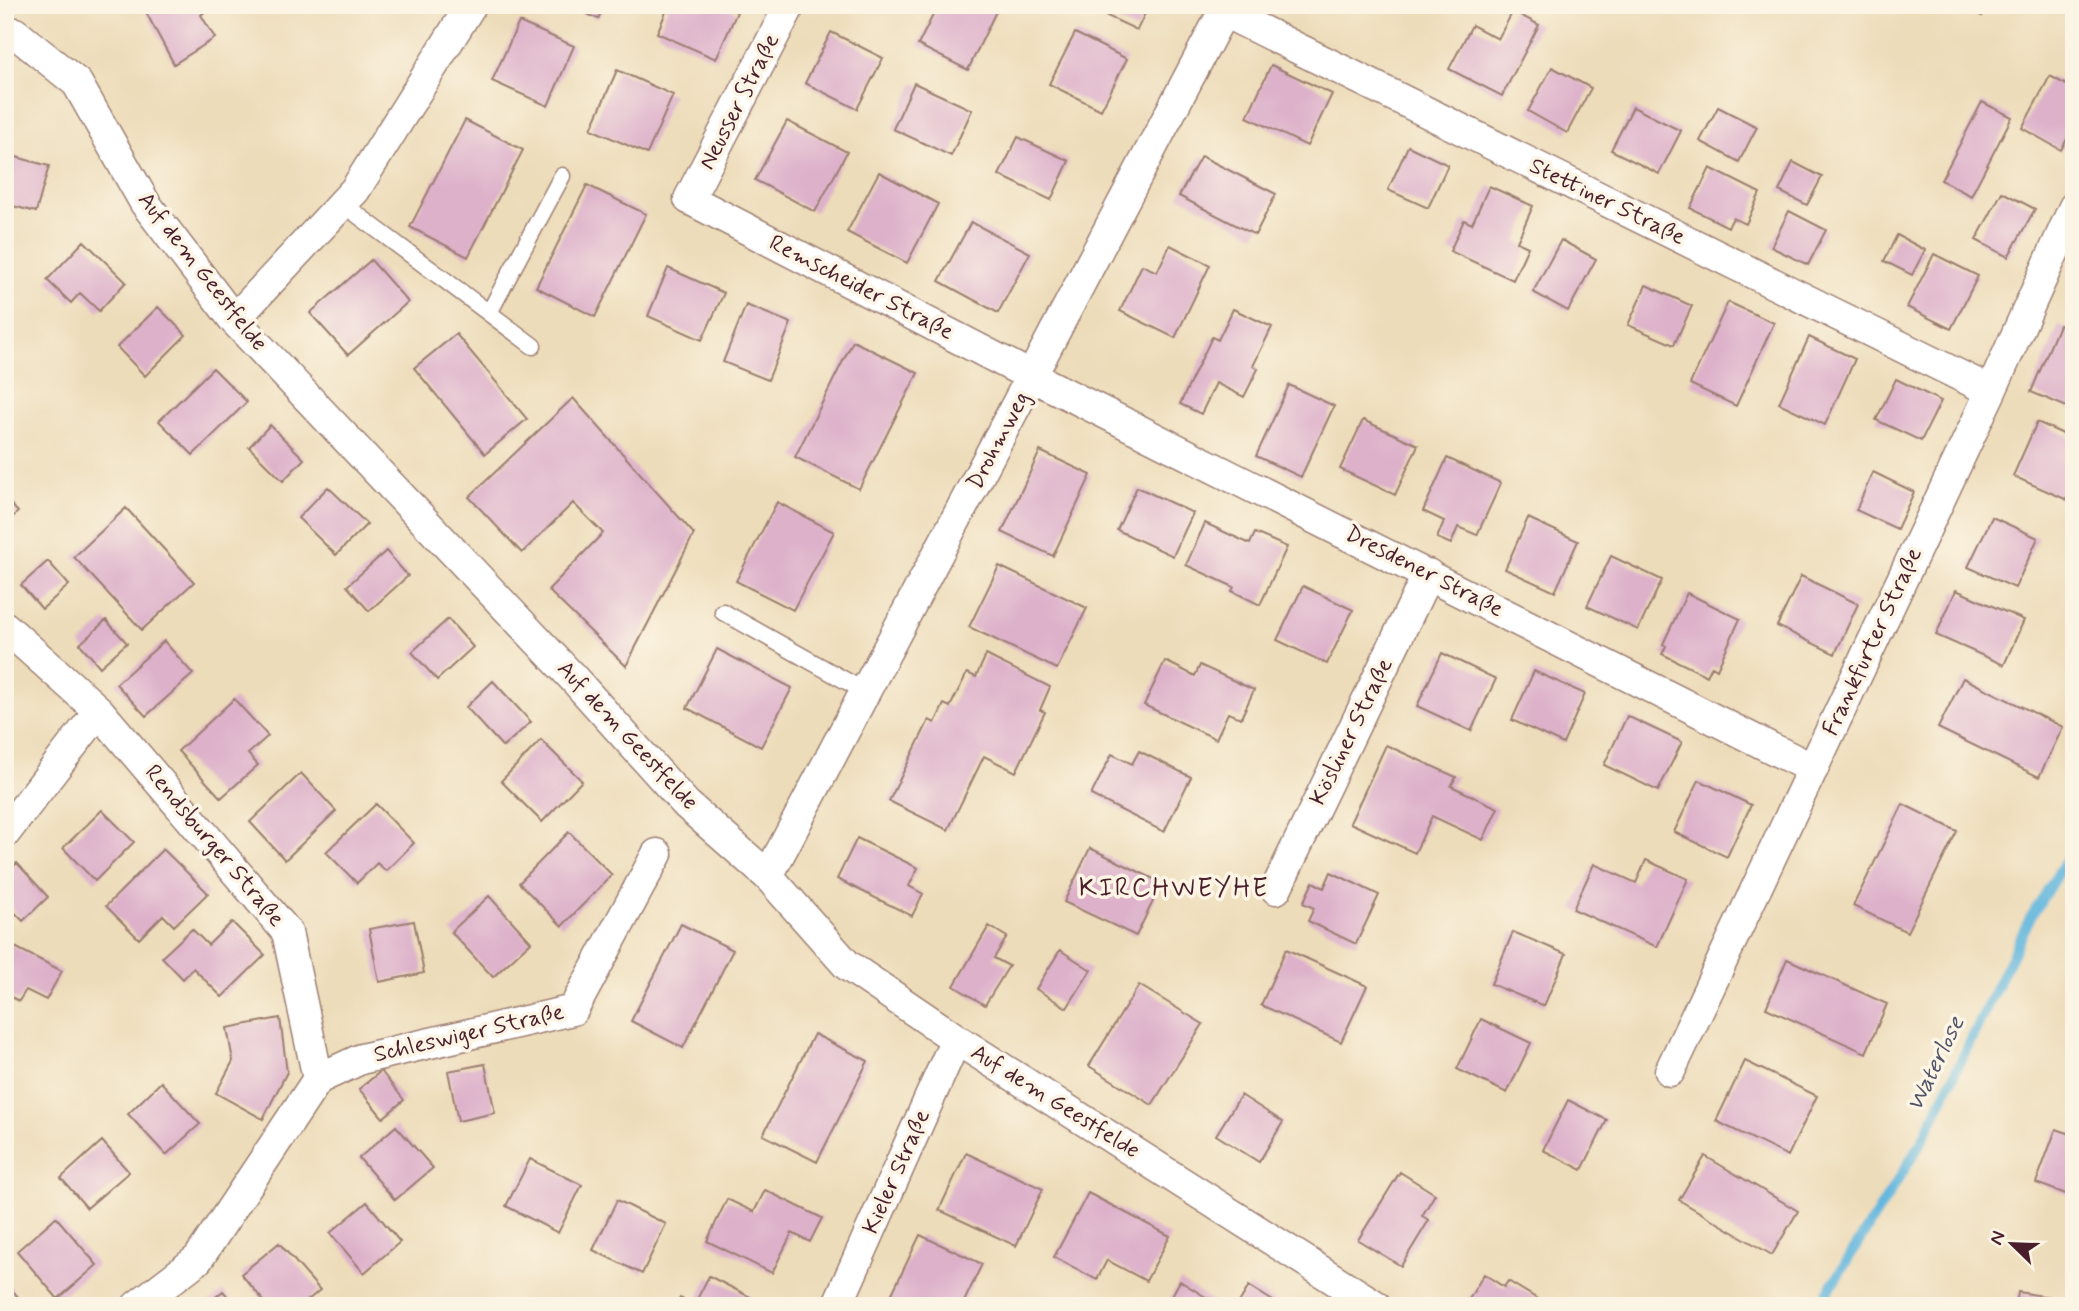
<svg xmlns="http://www.w3.org/2000/svg" width="2079" height="1311" font-family="Mynerve,sans-serif">
  <style>
    .lines { fill: none; stroke-linecap: round; stroke-linejoin: round }
    .stream { stroke: #60b6dd; stroke-width: 10 }
    .building { fill: #ddb1ca }
    .lane-casing { stroke: #9c7e72; stroke-width: 19 }
    .street-casing { stroke: #9c7e72; stroke-width: 33 }
    .lane { stroke: #fff; stroke-width: 16 }
    .street { stroke: #fff; stroke-width: 30 }
    .labels { text-anchor: middle; dominant-baseline: central; stroke-width: 7; stroke-linejoin: round; paint-order: stroke }
    .street-label { font-size: 23px; fill: #4a1f2b; stroke: #fcf5e5 }
    .water-label { font-size: 24px; font-style: italic; fill: #525469; stroke: #fcf5e5 }
    .quarter-label { font-size: 26px; letter-spacing: 2px; fill: #4a1f2b; stroke: #fcf5e5 }
  </style>
  <rect width="100%" height="100%" fill="#fcf5e5"/>
  <filter id="ink" filterUnits="userSpaceOnUse"><feTurbulence type="fractalNoise" baseFrequency=".0143" numOctaves="2"/><feDisplacementMap in="SourceGraphic" scale="14" xChannelSelector="R" yChannelSelector="G"/><feConvolveMatrix kernelMatrix="1 2 1 2 8 2 1 2 1" color-interpolation-filters="sRGB"/></filter>
  <filter id="wash" filterUnits="userSpaceOnUse"><feTurbulence type="fractalNoise" baseFrequency=".00686" numOctaves="4" result="noise"/><feDisplacementMap in="SourceGraphic" scale="28" xChannelSelector="R" yChannelSelector="G"/><feGaussianBlur stdDeviation="1.57" result="paint"/><feColorMatrix in="noise" values="0 0 0 0 0 0 0 0 0 0 0 0 0 0 0 0 0 1.4 0 .05"/><feComposite in="paint" operator="in"/></filter>
  <g filter="url(#wash)">
    <rect width="100%" height="100%" fill="#eddcb9"/>
    <g class="lines">
      <!-- stream -->
      <path class="stream" d="M 1827,1293 L 1921,1143 L 2029,920 L 2074,847"/>
    </g>
    <g id="blocks">
      <!-- building -->
      <path class="building" d="M 142,5 L 212,5 L 201,15 L 215,38 L 174,64 Z
        M 567,5 L 605,5 L 598,19 Z
        M 669,5 L 721,5 L 737,12 L 716,59 L 657,33 Z
        M 938,5 L 999,5 L 968,70 L 918,45 Z
        M 1091,5 L 1149,5 L 1137,30 L 1090,8 Z
        M 1961,5 L 1987,5 L 1982,16 Z
        M 1513,11 L 1539,25 L 1502,96 L 1449,69 L 1472,25 L 1498,39 Z
        M 519,22 L 574,46 L 548,106 L 492,81 Z
        M 831,32 L 883,58 L 857,109 L 805,83 Z
        M 1075,33 L 1127,59 L 1101,110 L 1049,84 Z
        M 1271,65 L 1332,94 L 1307,146 L 1247,117 Z
        M 1552,67 L 1591,88 L 1567,133 L 1528,111 Z
        M 617,70 L 673,95 L 647,154 L 591,129 Z
        M 2050,76 L 2074,89 L 2074,126 L 2061,150 L 2022,128 Z
        M 914,83 L 972,110 L 951,156 L 893,129 Z
        M 1982,102 L 2012,117 L 1971,196 L 1941,180 Z
        M 1633,107 L 1681,131 L 1659,174 L 1611,150 Z
        M 1718,107 L 1757,127 L 1739,162 L 1700,141 Z
        M 465,120 L 523,150 L 468,257 L 410,227 Z
        M 787,121 L 847,152 L 815,212 L 755,180 Z
        M 1018,137 L 1069,161 L 1051,200 L 999,175 Z
        M 1408,146 L 1448,165 L 1428,208 L 1388,190 Z
        M 5,154 L 49,166 L 36,212 L 5,204 Z
        M 1201,156 L 1276,194 L 1255,235 L 1179,196 Z
        M 1793,162 L 1822,177 L 1807,205 L 1779,191 Z
        M 1710,168 L 1760,193 L 1746,224 L 1733,218 L 1728,227 L 1690,208 Z
        M 879,172 L 938,204 L 907,263 L 847,232 Z
        M 587,185 L 646,214 L 595,317 L 536,287 Z
        M 1489,186 L 1533,206 L 1517,242 L 1528,247 L 1513,280 L 1450,251 L 1464,220 L 1472,224 Z
        M 2002,192 L 2035,209 L 2008,257 L 1976,240 Z
        M 1789,211 L 1826,230 L 1808,265 L 1771,247 Z
        M 971,222 L 1030,253 L 998,313 L 939,281 Z
        M 1897,235 L 1925,250 L 1912,275 L 1884,261 Z
        M 1561,240 L 1596,259 L 1568,311 L 1533,292 Z
        M 84,241 L 126,282 L 99,311 L 80,293 L 71,303 L 47,280 Z
        M 1170,245 L 1210,265 L 1175,338 L 1120,311 L 1142,265 L 1157,272 Z
        M 1934,254 L 1978,276 L 1951,329 L 1907,307 Z
        M 371,260 L 408,302 L 348,355 L 310,313 Z
        M 668,268 L 724,293 L 702,340 L 648,316 Z
        M 1646,285 L 1692,306 L 1674,345 L 1628,325 Z
        M 1728,302 L 1774,323 L 1736,406 L 1690,384 Z
        M 746,305 L 791,323 L 768,380 L 723,362 Z
        M 158,307 L 186,335 L 145,376 L 117,347 Z
        M 1233,309 L 1272,327 L 1253,366 L 1258,369 L 1244,397 L 1216,383 L 1201,414 L 1180,404 L 1212,337 L 1218,340 Z
        M 2059,325 L 2074,331 L 2074,410 L 2031,392 Z
        M 456,334 L 527,419 L 485,454 L 414,368 Z
        M 1809,337 L 1855,359 L 1825,425 L 1779,403 Z
        M 853,341 L 918,373 L 859,489 L 795,457 Z
        M 213,368 L 247,402 L 193,455 L 159,421 Z
        M 1896,379 L 1941,401 L 1921,441 L 1876,420 Z
        M 1289,385 L 1334,406 L 1301,477 L 1256,456 Z
        M 573,398 L 694,534 L 626,666 L 548,590 L 603,533 L 573,503 L 522,553 L 469,497 Z
        M 1363,420 L 1418,445 L 1395,495 L 1340,469 Z
        M 2037,422 L 2074,439 L 2074,503 L 2013,476 Z
        M 270,425 L 304,459 L 283,481 L 249,447 Z
        M 1040,451 L 1091,475 L 1053,556 L 1002,532 Z
        M 1447,458 L 1501,483 L 1477,535 L 1458,527 L 1451,544 L 1437,538 L 1444,521 L 1423,511 Z
        M 1873,472 L 1914,492 L 1897,529 L 1856,510 Z
        M 328,487 L 367,524 L 336,555 L 298,518 Z
        M 1137,487 L 1193,513 L 1173,556 L 1117,530 Z
        M 5,498 L 18,512 L 5,524 Z
        M 777,502 L 834,532 L 793,610 L 736,581 Z
        M 126,508 L 194,582 L 142,630 L 74,557 Z
        M 1992,517 L 2038,538 L 2015,588 L 1968,567 Z
        M 1528,518 L 1578,541 L 1555,592 L 1505,569 Z
        M 1205,523 L 1250,544 L 1255,533 L 1287,547 L 1260,605 L 1232,591 L 1234,587 L 1186,565 Z
        M 386,551 L 408,576 L 369,611 L 347,586 Z
        M 1611,556 L 1662,580 L 1638,630 L 1587,606 Z
        M 48,561 L 69,585 L 42,609 L 21,585 Z
        M 999,566 L 1087,608 L 1057,669 L 969,627 Z
        M 1801,576 L 1858,604 L 1835,654 L 1777,626 Z
        M 1303,586 L 1353,610 L 1327,664 L 1277,640 Z
        M 1956,590 L 2024,620 L 2004,665 L 1936,635 Z
        M 1687,593 L 1740,619 L 1717,669 L 1712,666 L 1707,676 L 1662,654 L 1666,646 L 1663,644 Z
        M 448,619 L 473,647 L 437,680 L 412,652 Z
        M 106,620 L 127,643 L 100,667 L 80,644 Z
        M 164,641 L 193,674 L 146,716 L 116,684 Z
        M 717,649 L 792,688 L 761,747 L 687,708 Z
        M 1442,653 L 1496,679 L 1471,731 L 1417,706 Z
        M 986,655 L 1050,687 L 1040,710 L 1045,712 L 1016,772 L 984,756 L 948,830 L 889,801 L 929,720 L 935,723 L 944,704 L 950,707 L 967,673 L 976,677 Z
        M 1165,661 L 1195,676 L 1200,665 L 1254,690 L 1241,718 L 1228,713 L 1216,739 L 1144,705 Z
        M 1534,671 L 1585,694 L 1563,744 L 1512,720 Z
        M 1963,678 L 2063,727 L 2039,777 L 1938,728 Z
        M 493,681 L 531,722 L 503,747 L 466,707 Z
        M 234,699 L 268,736 L 248,754 L 258,765 L 221,798 L 178,751 Z
        M 1627,716 L 1682,742 L 1658,791 L 1604,765 Z
        M 541,740 L 582,781 L 542,822 L 501,781 Z
        M 1386,745 L 1456,777 L 1451,786 L 1498,808 L 1483,840 L 1432,816 L 1415,853 L 1350,823 Z
        M 1139,751 L 1191,777 L 1164,832 L 1091,795 L 1112,754 L 1132,764 Z
        M 301,773 L 336,811 L 285,860 L 250,822 Z
        M 1699,780 L 1751,805 L 1727,857 L 1674,832 Z
        M 376,804 L 414,843 L 386,871 L 377,863 L 357,883 L 326,852 Z
        M 1903,804 L 1957,831 L 1907,932 L 1853,906 Z
        M 102,810 L 134,842 L 95,881 L 63,848 Z
        M 569,832 L 612,875 L 562,926 L 519,883 Z
        M 857,838 L 918,868 L 909,886 L 923,894 L 912,916 L 837,879 Z
        M 1090,848 L 1162,883 L 1136,936 L 1064,902 Z
        M 163,849 L 208,893 L 174,926 L 163,915 L 139,939 L 106,906 Z
        M 1646,860 L 1688,879 L 1657,947 L 1573,909 L 1594,864 L 1636,883 Z
        M 17,863 L 48,897 L 23,921 L 5,902 L 5,874 Z
        M 1331,872 L 1379,895 L 1356,944 L 1308,921 L 1314,908 L 1303,903 L 1313,882 L 1324,888 Z
        M 489,896 L 531,942 L 493,977 L 451,932 Z
        M 414,921 L 424,973 L 379,982 L 369,929 Z
        M 232,922 L 265,955 L 222,997 L 193,968 L 183,979 L 162,957 L 192,929 L 208,945 Z
        M 681,924 L 733,950 L 683,1048 L 631,1021 Z
        M 989,926 L 1007,937 L 994,958 L 1009,966 L 985,1005 L 954,986 Z
        M 1513,932 L 1566,954 L 1544,1006 L 1491,984 Z
        M 5,942 L 62,971 L 46,1000 L 26,990 L 19,1001 L 5,994 Z
        M 1286,949 L 1367,986 L 1341,1042 L 1261,1005 Z
        M 1060,950 L 1091,970 L 1067,1008 L 1036,989 Z
        M 1787,959 L 1887,1004 L 1866,1053 L 1766,1008 Z
        M 1139,985 L 1203,1024 L 1152,1105 L 1089,1066 Z
        M 280,1018 L 287,1072 L 263,1119 L 216,1093 L 233,1061 L 227,1028 Z
        M 1481,1019 L 1531,1043 L 1507,1093 L 1457,1069 Z
        M 814,1034 L 868,1061 L 817,1162 L 763,1135 Z
        M 1745,1061 L 1817,1096 L 1788,1156 L 1716,1121 Z
        M 485,1064 L 495,1113 L 458,1121 L 448,1071 Z
        M 381,1071 L 404,1100 L 383,1118 L 359,1089 Z
        M 161,1082 L 200,1124 L 166,1155 L 128,1114 Z
        M 1241,1095 L 1283,1122 L 1259,1162 L 1216,1135 Z
        M 1568,1100 L 1607,1120 L 1582,1170 L 1543,1150 Z
        M 396,1126 L 433,1168 L 395,1200 L 359,1158 Z
        M 2056,1129 L 2074,1135 L 2074,1197 L 2036,1183 Z
        M 102,1141 L 129,1172 L 87,1208 L 61,1178 Z
        M 966,1153 L 1043,1189 L 1016,1246 L 939,1210 Z
        M 1705,1156 L 1798,1211 L 1772,1255 L 1679,1200 Z
        M 530,1159 L 582,1185 L 558,1233 L 506,1206 Z
        M 1400,1172 L 1435,1194 L 1422,1216 L 1429,1220 L 1401,1266 L 1358,1240 Z
        M 765,1190 L 822,1218 L 810,1242 L 792,1233 L 772,1273 L 707,1241 L 727,1199 L 754,1212 Z
        M 1088,1193 L 1170,1236 L 1146,1281 L 1107,1260 L 1097,1280 L 1054,1257 Z
        M 617,1200 L 666,1224 L 642,1274 L 593,1250 Z
        M 367,1202 L 400,1242 L 364,1273 L 330,1233 Z
        M 56,1217 L 97,1265 L 58,1299 L 17,1251 Z
        M 920,1235 L 982,1264 L 962,1306 L 886,1306 Z
        M 279,1243 L 320,1290 L 301,1306 L 268,1306 L 241,1274 Z
        M 1484,1274 L 1504,1287 L 1508,1281 L 1544,1303 L 1543,1306 L 1465,1306 Z
        M 709,1276 L 754,1299 L 750,1306 L 676,1306 L 680,1298 L 694,1305 Z
        M 1180,1281 L 1220,1306 L 1166,1306 Z
        M 5,1282 L 26,1306 L 5,1306 Z
        M 1249,1286 L 1281,1306 L 1237,1306 Z
        M 223,1291 L 236,1306 L 205,1306 Z
        M 2018,1292 L 2051,1297 L 2052,1306 L 2016,1306 Z"/>
    </g>
  </g>
  <g filter="url(#ink)">
    <use href="#blocks" fill-opacity="0" stroke="#9c7e72" stroke-width="2"/>
    <g class="lines">
      <!-- lane casing -->
      <g class="lane-casing">
        <path id="lane" d="M 343,204 L 533,346
          M 489,313 L 562,176
          M 723,612 L 866,692"/>
      </g>
      <!-- street casing -->
      <g class="street-casing">
        <path id="street" d="M 790,5 L 689,199 L 1033,377 L 1813,769
          M 1224,12 L 1991,391
          M 5,31 L 15,33 L 77,83 L 145,203 L 234,320 L 573,678 L 686,804 L 768,876 L 847,965 L 956,1039 L 1376,1306
          M 234,320 L 355,190 L 471,5
          M 5,627 L 99,711 L 287,932 L 318,1079 L 198,1259 L 137,1306
          M 5,833 L 99,711
          M 768,876 L 1227,5
          M 1276,889 L 1428,574
          M 1670,1071 L 1991,391 L 2074,207
          M 318,1079 L 361,1059 L 573,1010 L 657,854
          M 837,1306 L 956,1039"/>
      </g>
      <!-- lane -->
      <use href="#lane" class="lane"/>
      <!-- street -->
      <use href="#street" class="street"/>
    </g>
  </g>
  <g class="labels">
    <!-- street labels -->
    <g class="street-label">
      <text transform="translate(740 102) rotate(-63)">Neusser Straße</text>
      <text transform="translate(1607 202) rotate(26)">Stettiner Straße</text>
      <text transform="translate(202 272) rotate(52)">Auf dem Geestfelde</text>
      <text transform="translate(861 288) rotate(27)">Remscheider Straße</text>
      <text transform="translate(999 441) rotate(-62)">Drohmweg</text>
      <text transform="translate(1424 572) rotate(27)">Dresdener Straße</text>
      <text transform="translate(1873 642) rotate(-65)">Frankfurter Straße</text>
      <text transform="translate(1352 732) rotate(-64)">Kösliner Straße</text>
      <text transform="translate(627 736) rotate(47)">Auf dem Geestfelde</text>
      <text transform="translate(214 846) rotate(50)">Rendsburger Straße</text>
      <text transform="translate(469 1034) rotate(-13)">Schleswiger Straße</text>
      <text transform="translate(1055 1102) rotate(32)">Auf dem Geestfelde</text>
      <text transform="translate(897 1172) rotate(-66)">Kieler Straße</text>
    </g>
    <!-- water labels -->
    <g class="water-label">
      <text transform="translate(1936 1064) rotate(-64)">Waterlose</text>
    </g>
    <!-- quarter labels -->
    <g class="quarter-label">
      <text x="1174" y="889">KIRCHWEYHE</text>
    </g>
  </g>
  <!-- margin -->
  <rect width="2079" height="1311" fill="none" stroke="#fcf5e5" stroke-width="28"/>
  <!-- north arrow -->
  <g transform="translate(2012 1244) rotate(293)" stroke="#fcf5e5" stroke-width="5" paint-order="stroke">
  <path d="M0-5L12 26L0 18L-12 26Z" fill="#4a1f2b"/>
  <text y="-10" font-size="19" font-weight="bold" text-anchor="middle" fill="#4a1f2b">N</text>
  </g>
</svg>
